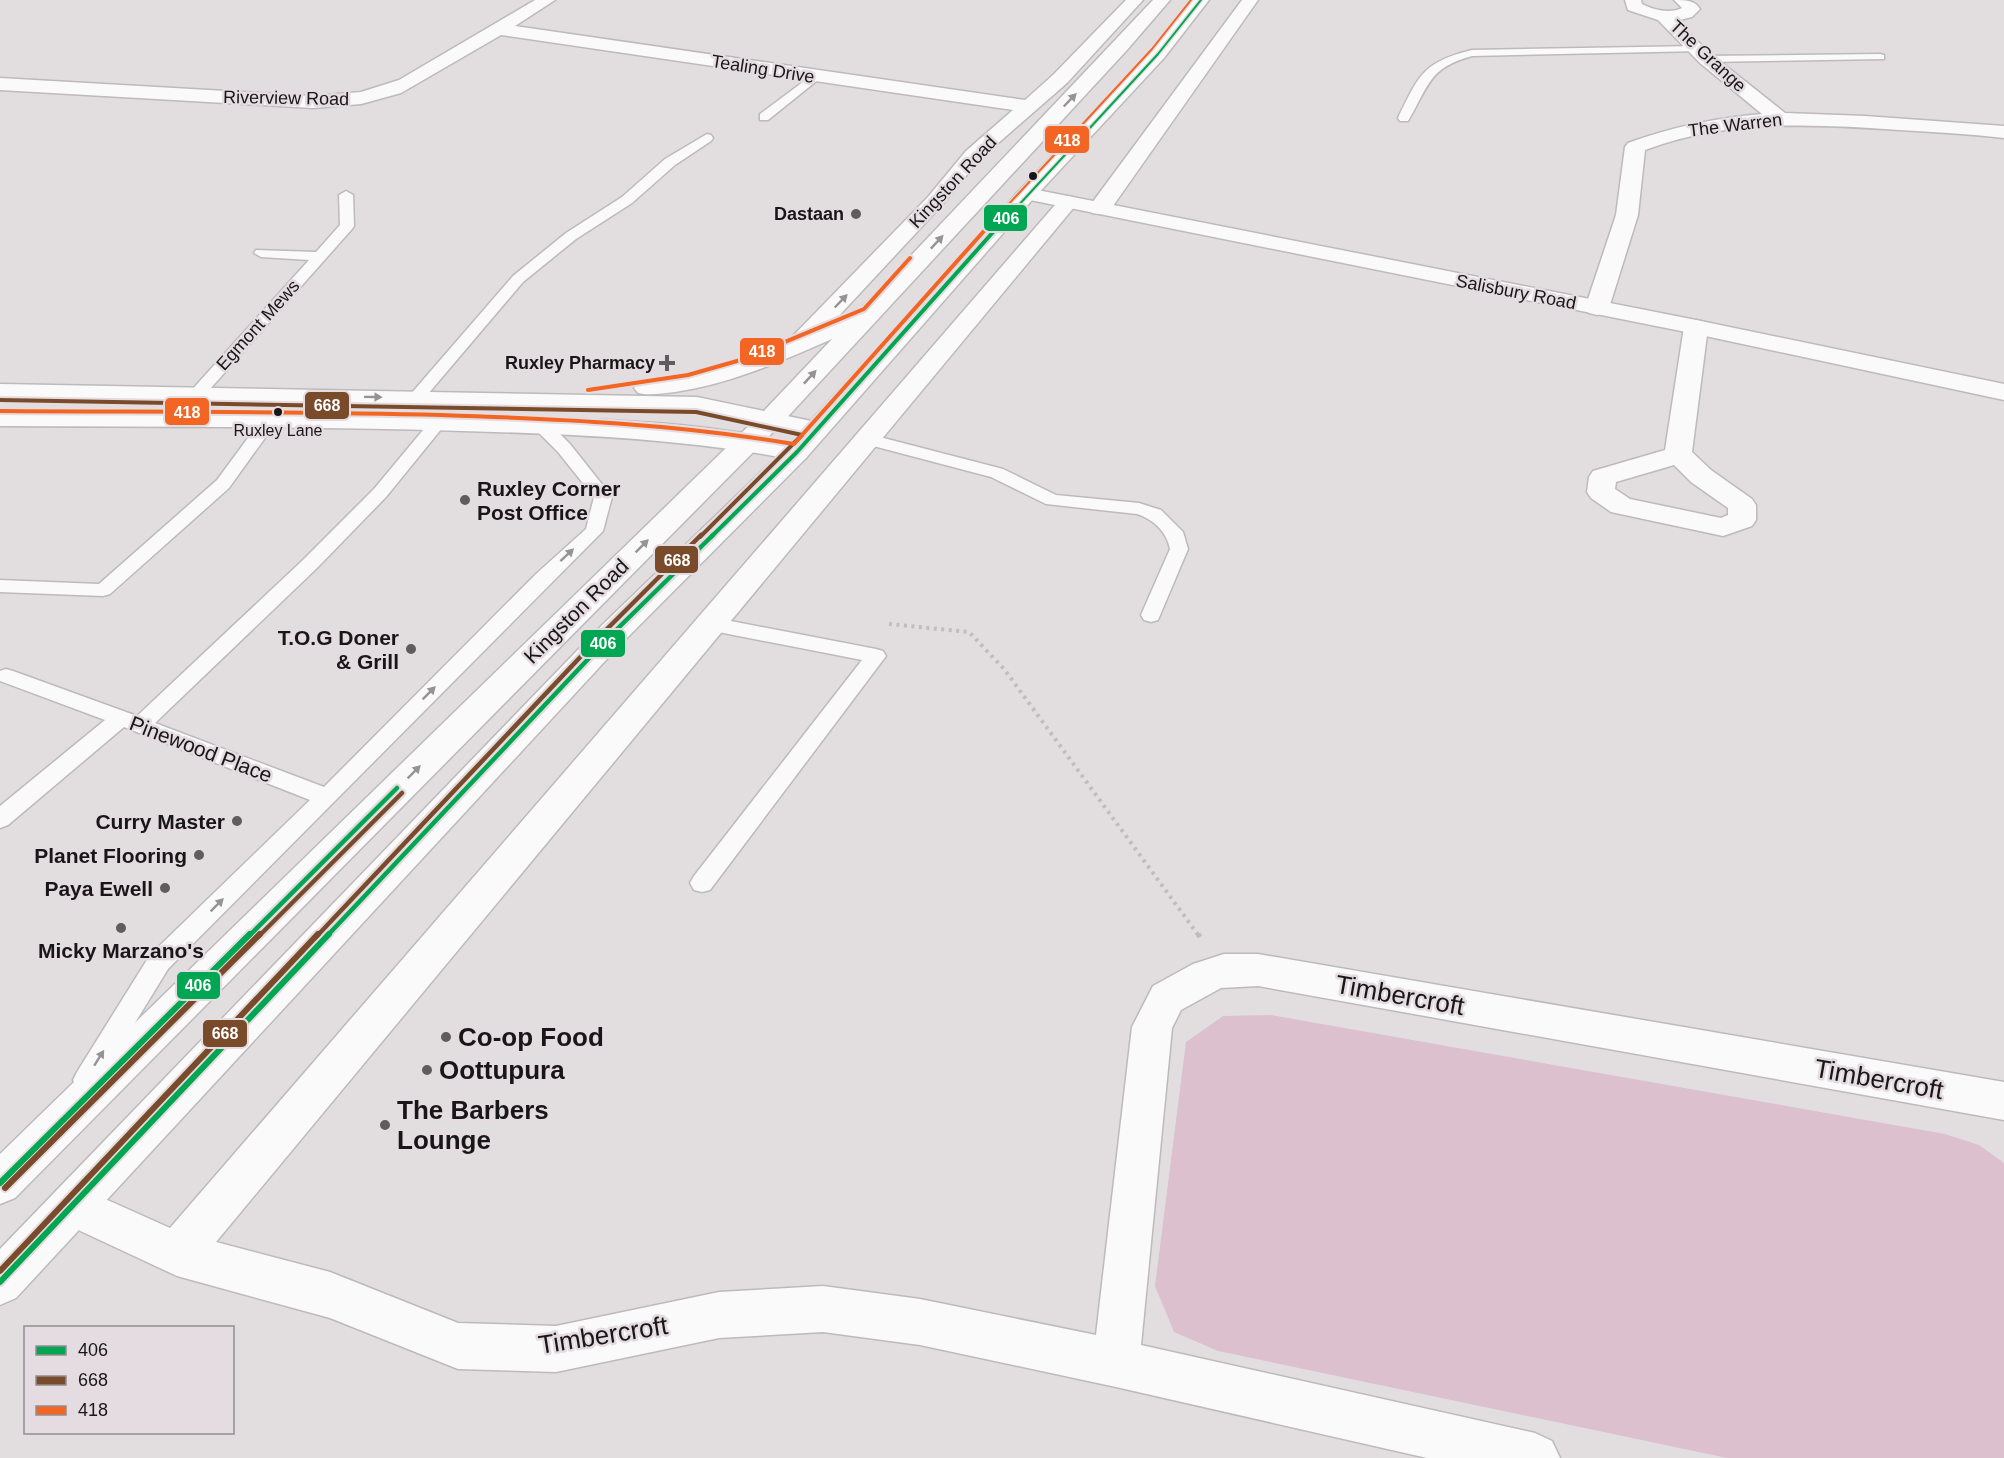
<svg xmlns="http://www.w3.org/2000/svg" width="2004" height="1458" font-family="Arial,sans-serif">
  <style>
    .green { fill: #dcc0ce }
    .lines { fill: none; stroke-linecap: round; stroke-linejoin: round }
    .service-casing { stroke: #bdbabb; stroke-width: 3 }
    .minor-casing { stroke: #bdbabb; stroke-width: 3 }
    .tertiary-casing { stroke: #bdbabb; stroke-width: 3 }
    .secondary-casing { stroke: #bdbabb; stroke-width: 3 }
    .trunk-casing { stroke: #bdbabb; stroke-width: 3 }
    .path-far1 { stroke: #bebebe; stroke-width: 4; stroke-dasharray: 3 4.5; stroke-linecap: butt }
    .path { stroke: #bebebe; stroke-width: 5; stroke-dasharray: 4 6; stroke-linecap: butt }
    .service { fill: #fbfafa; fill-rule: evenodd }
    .minor { fill: #fbfafa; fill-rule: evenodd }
    .tertiary { fill: #fbfafa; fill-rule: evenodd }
    .secondary { fill: #fbfafa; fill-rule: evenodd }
    .trunk { fill: #fbfafa; fill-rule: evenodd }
    .bus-1-far3-casing { stroke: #e4dce0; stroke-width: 4.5 }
    .bus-1-far2-casing { stroke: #e4dce0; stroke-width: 8 }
    .bus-1-far1-casing { stroke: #e4dce0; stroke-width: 9 }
    .bus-1-casing { stroke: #e4dce0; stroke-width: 10 }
    .bus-2-far2-casing { stroke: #e4dce0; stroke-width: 8 }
    .bus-2-far1-casing { stroke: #e4dce0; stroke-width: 9 }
    .bus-2-casing { stroke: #e4dce0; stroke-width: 10 }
    .bus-3-far1-casing { stroke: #e4dce0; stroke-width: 4.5 }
    .bus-3-casing { stroke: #e4dce0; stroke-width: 8 }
    .bus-1-far3 { stroke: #00a651; stroke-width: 2 }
    .bus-1-far2 { stroke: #00a651; stroke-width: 4 }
    .bus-1-far1 { stroke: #00a651; stroke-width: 4.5 }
    .bus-1 { stroke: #00a651; stroke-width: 6 }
    .bus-2-far2 { stroke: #7a4b2a; stroke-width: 4 }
    .bus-2-far1 { stroke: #7a4b2a; stroke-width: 4.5 }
    .bus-2 { stroke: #7a4b2a; stroke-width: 6 }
    .bus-3-far1 { stroke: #f26522; stroke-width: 2 }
    .bus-3 { stroke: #f26522; stroke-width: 4 }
    .oneway { fill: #959394 }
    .bus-dot { fill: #191617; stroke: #e4dce0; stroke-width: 2 }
    .poi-dot { fill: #5f5c5d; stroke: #e4dce0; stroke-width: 2 }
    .labels { text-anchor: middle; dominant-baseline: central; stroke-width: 5; stroke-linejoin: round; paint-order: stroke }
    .far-bus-label { font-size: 16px; fill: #191617; stroke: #e4dce0 }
    .far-street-label { font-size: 18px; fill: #191617; stroke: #e4dce0 }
    .far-poi-label { font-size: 18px; font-weight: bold; fill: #191617; stroke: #e4dce0; text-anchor: end }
    .poi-label { font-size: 21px; font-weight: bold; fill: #191617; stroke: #e4dce0; text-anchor: end }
    .street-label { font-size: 21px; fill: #191617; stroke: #e4dce0 }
    .near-street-label { font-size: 26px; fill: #191617; stroke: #e4dce0 }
    .near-poi-label { font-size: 26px; font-weight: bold; fill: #191617; stroke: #e4dce0; text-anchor: start }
    .line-badge { stroke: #e4dce0; stroke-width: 2 }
    .badge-label { font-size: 16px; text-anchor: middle; font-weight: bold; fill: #fff }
  </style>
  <rect width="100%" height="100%" fill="#e2dee0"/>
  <!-- green -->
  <path class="green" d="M 1271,1015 L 1945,1134 L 1979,1145 L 2004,1163 L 2004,1458 L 1727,1458 L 1218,1351 L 1174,1332 L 1155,1286 L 1186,1042 L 1223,1016 Z"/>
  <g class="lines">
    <!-- service casing -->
    <g class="service-casing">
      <path id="service" d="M 1698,46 L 1704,49 L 1702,51 L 1472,56 C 1428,68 1429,86 1408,121 L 1400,121 L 1398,118 C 1419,75 1423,62 1472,50 Z
        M 1880,54 L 1884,55 L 1884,59 L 1706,62 L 1700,59 L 1706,56 Z
        M 815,73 L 819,75 L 819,79 L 768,120 L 760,120 L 760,114 Z
        M 707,134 L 711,135 L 713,138 L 711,141 L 675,165 L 632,203 L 576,239 L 523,282 L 422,401 L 407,425 L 395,425 L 393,421 L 410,395 L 513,276 L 566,233 L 622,197 L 665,159 Z
        M 346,191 L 353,195 L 354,226 L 352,229 L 202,398 L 190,398 L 188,395 L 190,392 L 309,260 L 261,257 L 254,253 L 256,250 L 316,252 L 340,225 L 339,195 Z
        M 287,391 L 295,396 L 229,488 L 110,594 L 103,596 L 0,592 L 0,580 L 99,584 L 217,480 L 281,393 Z
        M 439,417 L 447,422 L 386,497 L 317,568 L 155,723 L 324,787 L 536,574 L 586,529 L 594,497 L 558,452 L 536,430 L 534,426 L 536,422 L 548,422 L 570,444 L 612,497 L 603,531 L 168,969 L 95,1088 L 86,1092 L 77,1088 L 73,1080 L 77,1072 L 150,955 L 310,800 L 124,727 L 8,825 L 0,828 L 0,806 L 105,720 L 0,681 L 0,671 L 6,669 L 13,671 L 137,716 L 303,560 L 374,489 L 433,418 Z
        M 868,434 L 1003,469 L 1056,495 L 1139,503 L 1161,510 L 1183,532 L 1188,549 L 1158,620 L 1151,622 L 1144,620 L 1141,615 L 1170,549 C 1167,532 1153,519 1137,514 L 1046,504 L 991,477 L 862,443 L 860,439 L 862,435 Z
        M 710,617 L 876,649 L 883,651 L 886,656 L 710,890 L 702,892 L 694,890 L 690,883 L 694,876 L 862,660 L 703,629 L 700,624 L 703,619 Z"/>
    </g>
    <!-- minor casing -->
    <g class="minor-casing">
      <path id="minor" d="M 535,0 L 555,0 L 515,26 L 1025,100 L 1053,75 L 1126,0 L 1143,0 L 1067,83 L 980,159 L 942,205 L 809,348 L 800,350 L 791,348 L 788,343 L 791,338 L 928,197 L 966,151 L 1013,110 L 501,35 L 401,93 L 361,104 L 313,108 L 0,90 L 0,78 L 313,96 L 361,92 L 399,80 Z
        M 1242,0 L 1258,0 L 1108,213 L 1100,214 L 1092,213 L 1089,208 L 1092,203 Z
        M 1625,0 L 1641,0 L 1642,4 C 1654,10 1670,14 1682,8 L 1674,0 C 1685,0 1695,0 1700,9 L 1692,17 L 1676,21 L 1712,55 L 1785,113 L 1865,116 L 2004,126 L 2004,138 C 1969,134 1934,132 1899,130 C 1812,124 1728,119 1645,150 L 1638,215 L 1609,308 L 1605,313 L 1597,315 L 1589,313 L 1585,308 L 1616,215 L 1625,147 L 1628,143 C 1672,127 1715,118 1762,114 L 1700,63 L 1658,20 L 1628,10 Z
        M 1068,196 L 1075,198 L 1079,202 L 1075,206 L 216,1242 L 330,1272 L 458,1323 L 556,1326 L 719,1292 L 823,1286 L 920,1299 L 1096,1335 L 1132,1027 L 1153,986 L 1193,964 L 1224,954 L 1258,954 L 2004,1082 L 2004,1120 L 1258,986 L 1221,988 L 1181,1010 L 1172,1028 L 1141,1345 L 1535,1433 L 1552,1441 L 1560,1458 L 1427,1458 L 1116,1387 L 920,1345 L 823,1332 L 719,1338 L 556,1372 L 458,1369 L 330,1318 L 177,1276 L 59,1221 L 52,1206 L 59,1191 L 74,1185 L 170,1228 L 1061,198 Z
        M 1696,320 L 1704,322 L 1708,327 L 1692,452 L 1711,470 L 1752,499 L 1756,505 L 1756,520 L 1752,526 L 1723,536 L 1611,512 L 1591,498 L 1587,492 L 1589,477 L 1593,471 L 1665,450 L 1684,327 L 1688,322 ZM 1674,465 L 1691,482 L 1728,508 L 1728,515 L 1721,518 L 1630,499 L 1615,489 L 1616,482 Z"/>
    </g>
    <!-- tertiary casing -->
    <g class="tertiary-casing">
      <path id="tertiary" d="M 1027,188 L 1696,320 L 2004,384 L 2004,400 L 1696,334 L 1020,198 L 1016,194 L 1020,190 Z"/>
    </g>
    <!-- secondary casing -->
    <g class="secondary-casing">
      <path id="secondary" d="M 868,308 L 876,310 L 880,315 L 876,320 C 811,347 745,382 675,392 C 662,393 650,396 638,393 L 634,388 L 638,383 L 688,375 L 737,361 Z
        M 0,384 L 697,397 L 816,422 L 825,424 L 829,430 L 825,436 L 816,438 L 697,413 L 0,400 Z
        M 0,410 C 162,412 324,411 486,416 C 592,419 703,420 806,446 L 810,452 L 806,458 L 797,460 C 686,439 575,434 463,431 C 309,426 154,427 0,426 Z"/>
    </g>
    <!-- trunk casing -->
    <g class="trunk-casing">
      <path id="trunk" d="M 1153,0 L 1170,0 L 1127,50 L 780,425 L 15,1198 L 0,1204 L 0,1154 L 762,413 Z
        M 1192,0 L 1209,0 L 1164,58 L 1034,198 L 806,458 L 619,646 L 16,1298 L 0,1305 L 0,1249 L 597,630 L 788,446 L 1020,190 L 1152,50 Z"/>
    </g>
    <!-- path-far1 -->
    <path class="path-far1" d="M 889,624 L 969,632 L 1004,669 L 1199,936"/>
    <!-- path -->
    <path class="path" d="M 1198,934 L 1200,937"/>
    <!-- service -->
    <use href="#service" class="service"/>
    <!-- minor -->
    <use href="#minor" class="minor"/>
    <!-- tertiary -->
    <use href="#tertiary" class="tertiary"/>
    <!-- secondary -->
    <use href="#secondary" class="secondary"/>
    <!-- trunk -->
    <use href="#trunk" class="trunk"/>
    <!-- bus-1-far3 casing -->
    <g class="bus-1-far3-casing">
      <path id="bus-1-far3" d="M 993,233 L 1158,54 L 1201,0"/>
    </g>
    <!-- bus-1-far2 casing -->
    <g class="bus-1-far2-casing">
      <path id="bus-1-far2" d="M 711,537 L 797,452 L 994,231"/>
    </g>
    <!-- bus-1-far1 casing -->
    <g class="bus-1-far1-casing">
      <path id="bus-1-far1" d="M 249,936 L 397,788
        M 327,936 L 608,638 L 713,535"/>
    </g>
    <!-- bus-1 casing -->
    <g class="bus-1-casing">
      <path id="bus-1" d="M 0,1183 L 250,934
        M 0,1282 L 329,934"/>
    </g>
    <!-- bus-2-far2 casing -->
    <g class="bus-2-far2-casing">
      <path id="bus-2-far2" d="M 0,400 L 696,412 L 802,435 L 700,537"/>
    </g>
    <!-- bus-2-far1 casing -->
    <g class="bus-2-far1-casing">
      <path id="bus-2-far1" d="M 259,936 L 402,793
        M 317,936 L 603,633 L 701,535"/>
    </g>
    <!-- bus-2 casing -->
    <g class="bus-2-casing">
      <path id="bus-2" d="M 5,1188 L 260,934
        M 0,1271 L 318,934"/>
    </g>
    <!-- bus-3-far1 casing -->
    <g class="bus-3-far1-casing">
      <path id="bus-3-far1" d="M 982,233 L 1152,49 L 1191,0"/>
    </g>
    <!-- bus-3 casing -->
    <g class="bus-3-casing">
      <path id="bus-3" d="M 588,390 L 688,375 L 744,359 L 864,309 L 910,258
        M 0,411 C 147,412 294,411 441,415 C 559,419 677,424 794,444 L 984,231"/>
    </g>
    <!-- bus-1-far3 -->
    <use href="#bus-1-far3" class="bus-1-far3"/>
    <!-- bus-1-far2 -->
    <use href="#bus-1-far2" class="bus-1-far2"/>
    <!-- bus-1-far1 -->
    <use href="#bus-1-far1" class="bus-1-far1"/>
    <!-- bus-1 -->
    <use href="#bus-1" class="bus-1"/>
    <!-- bus-2-far2 -->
    <use href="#bus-2-far2" class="bus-2-far2"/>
    <!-- bus-2-far1 -->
    <use href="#bus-2-far1" class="bus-2-far1"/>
    <!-- bus-2 -->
    <use href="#bus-2" class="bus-2"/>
    <!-- bus-3-far1 -->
    <use href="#bus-3-far1" class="bus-3-far1"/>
    <!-- bus-3 -->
    <use href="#bus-3" class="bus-3"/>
  </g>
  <!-- one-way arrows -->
  <defs><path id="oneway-solid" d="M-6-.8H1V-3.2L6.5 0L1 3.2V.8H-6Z" transform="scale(1.5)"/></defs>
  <g class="oneway">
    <use href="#oneway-solid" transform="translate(1070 100) rotate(-46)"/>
    <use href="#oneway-solid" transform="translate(937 242) rotate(-47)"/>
    <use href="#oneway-solid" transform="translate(841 301) rotate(-46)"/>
    <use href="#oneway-solid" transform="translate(810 377) rotate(-47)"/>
    <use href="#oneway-solid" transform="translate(373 397) rotate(1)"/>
    <use href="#oneway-solid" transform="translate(642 546) rotate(-45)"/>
    <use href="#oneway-solid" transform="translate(567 555) rotate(-43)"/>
    <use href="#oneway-solid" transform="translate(429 693) rotate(-45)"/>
    <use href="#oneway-solid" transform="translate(414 772) rotate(-45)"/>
    <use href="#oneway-solid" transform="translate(217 905) rotate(-45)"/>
    <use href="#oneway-solid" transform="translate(99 1058) rotate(-58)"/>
  </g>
  <!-- markers -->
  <g class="bus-dot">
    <circle cx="1033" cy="176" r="5"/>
    <circle cx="278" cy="412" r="5"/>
  </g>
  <g class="poi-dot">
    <circle cx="856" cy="214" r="6"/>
    <path d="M664 354h6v6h6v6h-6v6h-6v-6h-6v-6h6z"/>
    <circle cx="465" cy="500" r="6"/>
    <circle cx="411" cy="649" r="6"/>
    <circle cx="237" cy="821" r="6"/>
    <circle cx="199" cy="855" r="6"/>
    <circle cx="165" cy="888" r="6"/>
    <circle cx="121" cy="928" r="6"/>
    <circle cx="446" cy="1037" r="6"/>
    <circle cx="427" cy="1070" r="6"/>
    <circle cx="385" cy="1125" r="6"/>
  </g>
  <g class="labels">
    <!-- far-bus labels -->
    <g class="far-bus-label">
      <text x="278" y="430">Ruxley Lane</text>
    </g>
    <!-- far-street labels -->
    <g class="far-street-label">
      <text transform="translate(1708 56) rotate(43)">The Grange</text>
      <text transform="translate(763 69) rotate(9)">Tealing Drive</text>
      <text transform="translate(286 98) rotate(1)">Riverview Road</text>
      <text transform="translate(1735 125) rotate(-7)">The Warren</text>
      <text transform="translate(953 182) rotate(-47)">Kingston Road</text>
      <text transform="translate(1516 292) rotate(11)">Salisbury Road</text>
      <text transform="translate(258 325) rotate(-48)">Egmont Mews</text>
    </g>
    <!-- far-poi labels -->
    <g class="far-poi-label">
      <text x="844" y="214">Dastaan</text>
      <text x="655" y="363">Ruxley Pharmacy</text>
    </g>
    <!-- poi labels -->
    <g class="poi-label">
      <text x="477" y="488" text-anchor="start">Ruxley Corner<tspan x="477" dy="24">Post Office</tspan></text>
      <text x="399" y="637">T.O.G Doner<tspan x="399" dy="24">&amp; Grill</tspan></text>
      <text x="225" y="821">Curry Master</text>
      <text x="187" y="855">Planet Flooring</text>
      <text x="153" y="888">Paya Ewell</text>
      <text x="121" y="950" text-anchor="middle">Micky Marzano's</text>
    </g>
    <!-- street labels -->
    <g class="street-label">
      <text transform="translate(576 611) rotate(-45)">Kingston Road</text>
      <text transform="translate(201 749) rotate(21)">Pinewood Place</text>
    </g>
    <!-- near-street labels -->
    <g class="near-street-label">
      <text transform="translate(1400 995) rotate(10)">Timbercroft</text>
      <text transform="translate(1879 1079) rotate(10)">Timbercroft</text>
      <text transform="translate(603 1335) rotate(-9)">Timbercroft</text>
    </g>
    <!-- near-poi labels -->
    <g class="near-poi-label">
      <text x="458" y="1037">Co-op Food</text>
      <text x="439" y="1070">Oottupura</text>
      <text x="397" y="1110">The Barbers<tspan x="397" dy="30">Lounge</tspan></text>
    </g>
  </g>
  <g class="line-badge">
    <rect x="1044" y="125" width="46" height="29" rx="6" fill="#f26522"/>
    <rect x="983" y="204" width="45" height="28" rx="6" fill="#00a651"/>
    <rect x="739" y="337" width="46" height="29" rx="6" fill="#f26522"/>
    <rect x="304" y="391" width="46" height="29" rx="6" fill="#7a4b2a"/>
    <rect x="164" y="397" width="46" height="29" rx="6" fill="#f26522"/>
    <rect x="654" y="545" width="45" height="29" rx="6" fill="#7a4b2a"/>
    <rect x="580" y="629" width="46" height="29" rx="6" fill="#00a651"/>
    <rect x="176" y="971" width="45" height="29" rx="6" fill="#00a651"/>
    <rect x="202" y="1019" width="46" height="29" rx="6" fill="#7a4b2a"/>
  </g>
  <g class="badge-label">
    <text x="1067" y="146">418</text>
    <text x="1006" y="224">406</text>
    <text x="762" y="357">418</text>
    <text x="327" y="411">668</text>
    <text x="187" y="418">418</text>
    <text x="677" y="566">668</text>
    <text x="603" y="649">406</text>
    <text x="198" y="991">406</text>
    <text x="225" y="1039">668</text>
  </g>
  <!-- legend -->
  <rect x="24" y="1326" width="210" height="108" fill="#e4dce0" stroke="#938d90" stroke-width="1.5"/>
  <rect x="36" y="1346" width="30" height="9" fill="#00a651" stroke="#938d90" stroke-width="1.5"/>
  <text x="78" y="1356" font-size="18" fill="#191617">406</text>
  <rect x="36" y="1376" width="30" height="9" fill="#7a4b2a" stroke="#938d90" stroke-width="1.5"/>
  <text x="78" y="1386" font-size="18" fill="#191617">668</text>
  <rect x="36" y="1406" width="30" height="9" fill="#f26522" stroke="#938d90" stroke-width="1.5"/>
  <text x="78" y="1416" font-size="18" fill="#191617">418</text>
</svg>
